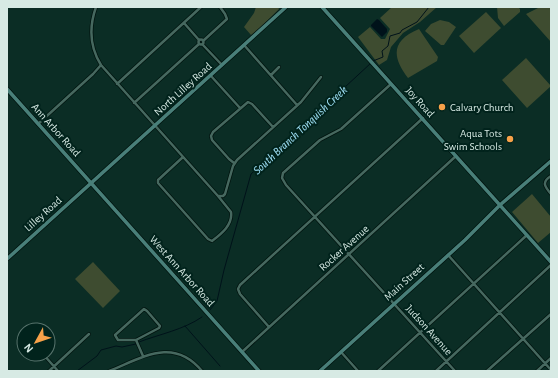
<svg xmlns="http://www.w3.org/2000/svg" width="558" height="378" font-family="'Alegreya Sans',sans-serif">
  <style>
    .green { fill: #3e4c30 }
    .water { fill: #00121a }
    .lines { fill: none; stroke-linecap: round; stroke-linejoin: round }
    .stream { stroke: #00121a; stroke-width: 1 }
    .street-casing { stroke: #00140f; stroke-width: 4 }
    .secondary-casing { stroke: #00140f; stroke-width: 5 }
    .street { stroke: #46685f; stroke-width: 2.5 }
    .secondary { stroke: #497f79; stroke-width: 3.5 }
    .poi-dot { fill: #f7a149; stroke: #01231c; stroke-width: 1.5 }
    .labels { text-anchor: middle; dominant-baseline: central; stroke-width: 4; stroke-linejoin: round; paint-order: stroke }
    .street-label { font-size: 11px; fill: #d7eae4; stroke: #01231c }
    .poi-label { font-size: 11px; fill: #d7eae4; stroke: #01231c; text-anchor: start }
    .water-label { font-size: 12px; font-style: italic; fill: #a2e4fa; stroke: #01231c }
  </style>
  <rect width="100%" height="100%" fill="#0b2d25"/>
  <!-- green -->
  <path class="green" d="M 256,7 L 278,7 L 279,9 L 259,29 L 251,35 L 244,27 L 254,13 Z
    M 392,7 L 437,7 L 420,22 L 403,33 L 391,47 L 387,60 L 379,65 L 358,37 L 370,27 L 381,39 L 385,39 L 390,29 L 380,18 Z
    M 497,7 L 518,7 L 520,9 L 520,12 L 504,26 L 498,18 Z
    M 540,7 L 551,7 L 551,42 L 526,14 Z
    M 486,12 L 501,28 L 474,53 L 459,36 Z
    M 440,20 L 449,22 L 456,27 L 444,45 L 441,45 L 425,31 L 431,24 Z
    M 419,29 L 438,57 L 437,61 L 408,78 C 391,56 392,40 419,29 Z
    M 526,58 L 551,86 L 527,108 L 502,80 Z
    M 532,194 L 551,217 L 551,232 L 538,243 L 512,212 Z
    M 93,262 L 120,291 L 103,308 L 75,279 Z"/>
  <!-- water -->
  <path class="water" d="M 377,19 L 379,20 L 387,29 L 387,32 L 382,37 L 371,26 L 371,25 Z"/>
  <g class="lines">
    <!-- stream -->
    <path class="stream" d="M 373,61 L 383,57 L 382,51 L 388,46 L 390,36 L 400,33 L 402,30 L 417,22 L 429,7
      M 210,310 L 217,301 L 224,270 L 251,174 L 371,63
      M 185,326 L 220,366
      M 139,342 C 160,334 183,330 202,317
      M 77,371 L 97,356 L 101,350 L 116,346 L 122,347 L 136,344"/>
    <!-- street casing -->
    <g class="street-casing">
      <path id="street" d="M 96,7 C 89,27 89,46 101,65 L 218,196 L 231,212 C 233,225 221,234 212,241 L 208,239 L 158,183 L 158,180 L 183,157
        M 184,23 L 199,40
        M198.5 42a2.5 2.5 0 1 1 5 0a2.5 2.5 0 1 1-5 0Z
        M 203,41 L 227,19 L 225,14 L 220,7
        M 203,45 L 222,65
        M 244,45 L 297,105
        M 271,75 L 279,67
        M 211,76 L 240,108
        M 117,84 L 201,7
        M 391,84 L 341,129 L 320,140 L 283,173 L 282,178 L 286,185 L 455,371
        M 134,103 L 199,44
        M 38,124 L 93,74 L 101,65
        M 234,163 L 229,159 L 212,140 L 211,136 L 213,132 L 248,102 L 252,104 L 273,127
        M 551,176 C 541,182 545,187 551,194
        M 219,196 L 223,196 L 225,194 L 233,166 L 237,160 L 301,102 L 321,77
        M 448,255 L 551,370
        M 144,309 L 147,311 L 160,326 L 159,328 L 136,340 L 118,340 L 115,335 Z
        M 269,327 L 240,294 L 238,289 L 240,285 L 423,118
        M 136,340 L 143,356
        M 242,352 L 456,156
        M 341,352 L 358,371
        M 43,354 L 58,371
        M 49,371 L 89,334
        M 109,371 C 142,358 173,336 202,371
        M 378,371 L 527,235
        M 436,371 L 551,265
        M 487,371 L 551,314
        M 537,371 L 551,358"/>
    </g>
    <!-- secondary casing -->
    <g class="secondary-casing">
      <path id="secondary" d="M 322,7 L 551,262
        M 7,89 L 259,371
        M 7,259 L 286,7
        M 320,371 L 465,240 L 500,205 L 551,161"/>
    </g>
    <!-- street -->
    <use href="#street" class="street"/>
    <!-- secondary -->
    <use href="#secondary" class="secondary"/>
  </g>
  <!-- markers -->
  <g class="poi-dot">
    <circle cx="442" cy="107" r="4"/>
    <circle cx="510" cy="139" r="4"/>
  </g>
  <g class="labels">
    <!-- street labels -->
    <g class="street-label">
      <text transform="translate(183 89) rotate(-42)">North Lilley Road</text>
      <text transform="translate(420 102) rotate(48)">Joy Road</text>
      <text transform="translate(56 130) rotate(48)">Ann Arbor Road</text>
      <text transform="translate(43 214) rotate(-42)">Lilley Road</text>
      <text transform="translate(344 248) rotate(-42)">Rocker Avenue</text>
      <text transform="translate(182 271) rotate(48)">West Ann Arbor Road</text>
      <text transform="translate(404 282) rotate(-42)">Main Street</text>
      <text transform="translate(429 330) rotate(48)">Judson Avenue</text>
    </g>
    <!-- poi labels -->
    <g class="poi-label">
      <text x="450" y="107">Calvary Church</text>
      <text x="502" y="133" text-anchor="end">Aqua Tots<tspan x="502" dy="13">Swim Schools</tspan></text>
    </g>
    <!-- water labels -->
    <g class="water-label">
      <text transform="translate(300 130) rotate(-43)">South Branch Tonquish Creek</text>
    </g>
  </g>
  <!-- border -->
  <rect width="558" height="378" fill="none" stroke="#d7eae4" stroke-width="16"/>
  <!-- north arrow -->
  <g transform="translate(36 342) rotate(230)"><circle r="19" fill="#01231c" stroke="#57736c"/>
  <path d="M0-3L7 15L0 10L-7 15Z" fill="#f7a149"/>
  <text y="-6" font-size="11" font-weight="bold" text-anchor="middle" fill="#d7eae4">N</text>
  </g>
</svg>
